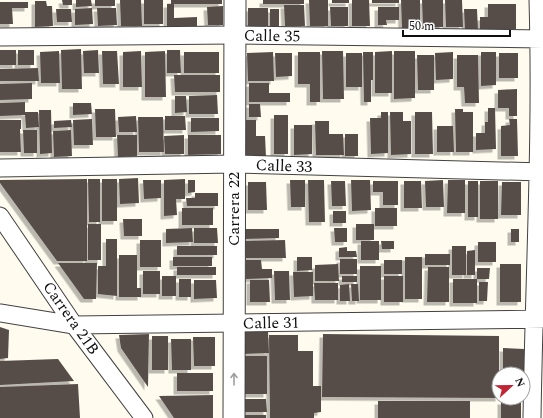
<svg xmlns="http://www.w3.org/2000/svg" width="543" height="418" font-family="Spectral,serif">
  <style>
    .building { fill: #574e4a; filter: url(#shadow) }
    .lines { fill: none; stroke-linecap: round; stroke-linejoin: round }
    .minor-casing { stroke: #414141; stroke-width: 19 }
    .tertiary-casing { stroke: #414141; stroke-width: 23 }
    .minor { stroke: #fff; stroke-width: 17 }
    .tertiary { stroke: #fff; stroke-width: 21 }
    .oneway { stroke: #9f9f9f }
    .labels { text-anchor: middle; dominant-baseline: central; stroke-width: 4; stroke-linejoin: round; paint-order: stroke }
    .street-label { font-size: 16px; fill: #0e0e0e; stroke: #fff }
  </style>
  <defs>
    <filter id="shadow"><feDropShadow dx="-3.5" dy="3.5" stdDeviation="0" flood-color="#0004"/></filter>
  </defs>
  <rect width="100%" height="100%" fill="#fffbef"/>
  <!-- building -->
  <path class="building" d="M 62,0 L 72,0 L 72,5 L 63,5 Z
    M 76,0 L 91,0 L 92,6 L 76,7 Z
    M 95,0 L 115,0 L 115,6 L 95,6 Z
    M 120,0 L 141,0 L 142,26 L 121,26 Z
    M 144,0 L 163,0 L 163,24 L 144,24 Z
    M 171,0 L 222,0 L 222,4 L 174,4 L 174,18 L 197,17 L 197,26 L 167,26 L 167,4 L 171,4 Z
    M 263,0 L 304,0 L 304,4 L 263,4 Z
    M 309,0 L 328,0 L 328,26 L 310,26 Z
    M 332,0 L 349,0 L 349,3 L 332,3 Z
    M 352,0 L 369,0 L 370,26 L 352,26 Z
    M 372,0 L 399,0 L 399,3 L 372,3 Z
    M 401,0 L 420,0 L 420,29 L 402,29 Z
    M 422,0 L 443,0 L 443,27 L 423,28 Z
    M 445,0 L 462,0 L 463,27 L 446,27 Z
    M 35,1 L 46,1 L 47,6 L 52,6 L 53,26 L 35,27 Z
    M 0,2 L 28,2 L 28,8 L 12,8 L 13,24 L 0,24 Z
    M 488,4 L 516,4 L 516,29 L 480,29 L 480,17 L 488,17 Z
    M 284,5 L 304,5 L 305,26 L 285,26 Z
    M 223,6 L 223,25 L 208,25 L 207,7 Z
    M 330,7 L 348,7 L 348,26 L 331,26 Z
    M 378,7 L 399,7 L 399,20 L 386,20 L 387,25 L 378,25 Z
    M 92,8 L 93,24 L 75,25 L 75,9 Z
    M 97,8 L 116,8 L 117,25 L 98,26 Z
    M 248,8 L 268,8 L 268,27 L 248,27 Z
    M 56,9 L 71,9 L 72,22 L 57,22 Z
    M 270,9 L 279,9 L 279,26 L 270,26 Z
    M 464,9 L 477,9 L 478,31 L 465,31 Z
    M 81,49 L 82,89 L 62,89 L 61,50 Z
    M 0,50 L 16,50 L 16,65 L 0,65 Z
    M 18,50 L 34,50 L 34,65 L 18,65 Z
    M 98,50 L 99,73 L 84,73 L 83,51 Z
    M 167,50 L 180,50 L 181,73 L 167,73 Z
    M 59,51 L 60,83 L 41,83 L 40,52 Z
    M 102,51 L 117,51 L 119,84 L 103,84 Z
    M 141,51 L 142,87 L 123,87 L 123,52 Z
    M 165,51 L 166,97 L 145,97 L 145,52 Z
    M 322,51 L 343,51 L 344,99 L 323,99 Z
    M 392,51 L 392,93 L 375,93 L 375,52 Z
    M 394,51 L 415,51 L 415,98 L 394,99 Z
    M 184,52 L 219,52 L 219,73 L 184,73 Z
    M 273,52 L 274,81 L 248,81 L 247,53 Z
    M 298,52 L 320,52 L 320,102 L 310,102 L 310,84 L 298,84 Z
    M 363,52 L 373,52 L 373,80 L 371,80 L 371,102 L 364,102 Z
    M 453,52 L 453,79 L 436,80 L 435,53 Z
    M 481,52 L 496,52 L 496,85 L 481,86 Z
    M 275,53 L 292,53 L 292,76 L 276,77 Z
    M 346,53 L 362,53 L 362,87 L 346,87 Z
    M 499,53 L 518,53 L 518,78 L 499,78 Z
    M 417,55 L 434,55 L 434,90 L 418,90 Z
    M 457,55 L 478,55 L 479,103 L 465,103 L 464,87 L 457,87 Z
    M 38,68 L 39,81 L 0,81 L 0,69 Z
    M 174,75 L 220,75 L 220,92 L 175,92 Z
    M 32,83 L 32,99 L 0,100 L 0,84 Z
    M 249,83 L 269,83 L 269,93 L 290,93 L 290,102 L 249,102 Z
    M 517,89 L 517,116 L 509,116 L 509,108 L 498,108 L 498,90 Z
    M 217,95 L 218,114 L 189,114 L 189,96 Z
    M 175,96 L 186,96 L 187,112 L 175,113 Z
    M 25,102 L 25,112 L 38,112 L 39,127 L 26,128 L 25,115 L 0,116 L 0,103 Z
    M 73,103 L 91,103 L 92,114 L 73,115 Z
    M 249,104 L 260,104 L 261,117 L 249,117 Z
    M 488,108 L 495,108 L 496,149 L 476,150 L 476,133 L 485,133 L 485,122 L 488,122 Z
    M 95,109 L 115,109 L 116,137 L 96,137 Z
    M 455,109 L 463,109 L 463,112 L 473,112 L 473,152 L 456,152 Z
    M 39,110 L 51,110 L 52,153 L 40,154 Z
    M 381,112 L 388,112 L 388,153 L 371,154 L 370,118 L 381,118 Z
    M 390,112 L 403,112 L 403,121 L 411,121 L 411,154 L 391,155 Z
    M 415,112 L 432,112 L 433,154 L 415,154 Z
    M 274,115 L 288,115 L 288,154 L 274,154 Z
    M 136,116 L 137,132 L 119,132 L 118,117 Z
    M 165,116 L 185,116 L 186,130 L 165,130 Z
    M 138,117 L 163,117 L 164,152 L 139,152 Z
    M 191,118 L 219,118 L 219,131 L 191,132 Z
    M 92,119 L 93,145 L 74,145 L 73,120 Z
    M 509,119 L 517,119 L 518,156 L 501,156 L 501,126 L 510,125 Z
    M 0,120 L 21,120 L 21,129 L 20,129 L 21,152 L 0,152 Z
    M 71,120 L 72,127 L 54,128 L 54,121 Z
    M 246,120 L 256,120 L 256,136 L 265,136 L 266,157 L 246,157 Z
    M 315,121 L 329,121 L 329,134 L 343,134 L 344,155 L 316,155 Z
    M 294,125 L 312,125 L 312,154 L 294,155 Z
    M 437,126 L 453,126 L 454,152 L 437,152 Z
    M 23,130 L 37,130 L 37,153 L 24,153 Z
    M 71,130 L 72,156 L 54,157 L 53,131 Z
    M 345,134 L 358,134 L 358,156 L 345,156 Z
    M 117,135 L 137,135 L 137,156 L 118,157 Z
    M 184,135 L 184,154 L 165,154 L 164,136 Z
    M 188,135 L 221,135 L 221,154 L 188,155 Z
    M 138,178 L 139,203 L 120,204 L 119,179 Z
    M 87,179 L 87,261 L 57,261 L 0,183 L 0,180 Z
    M 88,179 L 100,179 L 100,222 L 89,222 Z
    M 102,179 L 117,179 L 117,221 L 102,221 Z
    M 185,179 L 185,199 L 176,199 L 177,215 L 164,216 L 164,180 Z
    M 143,180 L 161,180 L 161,198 L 144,199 Z
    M 188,180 L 195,180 L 195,192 L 188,193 Z
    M 290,180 L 305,180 L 305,207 L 291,207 Z
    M 308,180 L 324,180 L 325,222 L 309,222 Z
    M 351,180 L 370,180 L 371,210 L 352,211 Z
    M 443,180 L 444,207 L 426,207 L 425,181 Z
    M 448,180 L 465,180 L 465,213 L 447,213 Z
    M 331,181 L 345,181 L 346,206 L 332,206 Z
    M 373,181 L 398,181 L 398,205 L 383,205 L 383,192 L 373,192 Z
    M 404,181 L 421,181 L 422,208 L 404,208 Z
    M 468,181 L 478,181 L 478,217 L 468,217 Z
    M 480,181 L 498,181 L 498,219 L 480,219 Z
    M 248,182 L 266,182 L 267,210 L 248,210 Z
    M 502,182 L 521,182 L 521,215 L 501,215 Z
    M 195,193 L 218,193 L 218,206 L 187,206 L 186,198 L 195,198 Z
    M 182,208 L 213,208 L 213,225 L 182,225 Z
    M 375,208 L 397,208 L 397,226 L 375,226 Z
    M 333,211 L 346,211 L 346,223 L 333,223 Z
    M 123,219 L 142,219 L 142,236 L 124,236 Z
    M 88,224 L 101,224 L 101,260 L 88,260 Z
    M 356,224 L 374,224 L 374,240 L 356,240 Z
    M 192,228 L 193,242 L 166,243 L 166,229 Z
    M 194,228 L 217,228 L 218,243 L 194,243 Z
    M 334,228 L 347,228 L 347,242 L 335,242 Z
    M 245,229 L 279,229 L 279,238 L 245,239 Z
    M 511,229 L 519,229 L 519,242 L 511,242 Z
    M 106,239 L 117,239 L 117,296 L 98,294 L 98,266 L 106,266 Z
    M 140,240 L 161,240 L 161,267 L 140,267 Z
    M 285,240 L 286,258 L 246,258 L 245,241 Z
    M 361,241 L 379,241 L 379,260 L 361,260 Z
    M 381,241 L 394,241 L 394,249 L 382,249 Z
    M 478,242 L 496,242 L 496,262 L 478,262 Z
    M 177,246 L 217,246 L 217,255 L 177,255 Z
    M 452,246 L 466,246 L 466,275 L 452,275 Z
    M 347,247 L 347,251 L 356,251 L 357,257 L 339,257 L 339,248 Z
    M 475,250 L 475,275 L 467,275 L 467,251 Z
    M 425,254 L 450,254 L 450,265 L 425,265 Z
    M 119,255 L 137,255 L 137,288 L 141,288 L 141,297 L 119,297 Z
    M 173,257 L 212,257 L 212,266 L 173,266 Z
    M 297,257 L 312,257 L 312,270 L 297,271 Z
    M 405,257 L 422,257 L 422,299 L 405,299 Z
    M 340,259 L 357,259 L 357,274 L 340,274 Z
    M 246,260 L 261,260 L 262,269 L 272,269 L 272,278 L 246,279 Z
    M 384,260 L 402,260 L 402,274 L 384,274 Z
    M 58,263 L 97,263 L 96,299 L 84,299 Z
    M 338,264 L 339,281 L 315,281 L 315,265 Z
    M 500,264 L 521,264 L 521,302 L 500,302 Z
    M 360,266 L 381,266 L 381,300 L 360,300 Z
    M 177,267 L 216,267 L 216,275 L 177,275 Z
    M 428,267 L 449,267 L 449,302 L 427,302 Z
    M 477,268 L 490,268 L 489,279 L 477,279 Z
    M 143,271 L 160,271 L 160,294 L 143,294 Z
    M 274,271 L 289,271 L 290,300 L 275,300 Z
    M 293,272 L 313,272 L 313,296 L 294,297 Z
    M 162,276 L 176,276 L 176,296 L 162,296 Z
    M 342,276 L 357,276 L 357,282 L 342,282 Z
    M 384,276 L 403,276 L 403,302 L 384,302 Z
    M 179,279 L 191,279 L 191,297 L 179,297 Z
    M 453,279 L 477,279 L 477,303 L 453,303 Z
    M 194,280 L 216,280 L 217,298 L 194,299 Z
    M 250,280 L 269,280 L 270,302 L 250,302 Z
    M 479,282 L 488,282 L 487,301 L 479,301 Z
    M 314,283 L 338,283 L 338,300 L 315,300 Z
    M 349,284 L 350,301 L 340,301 L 340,285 Z
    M 351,284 L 358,284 L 359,301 L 352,301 Z
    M 0,327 L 9,330 L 8,358 L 0,359 Z
    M 268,331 L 269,353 L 242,354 L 241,332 Z
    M 149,334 L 148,387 L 121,348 L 119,335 Z
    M 323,334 L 499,336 L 499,398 L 322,397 Z
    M 269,335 L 298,335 L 298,351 L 313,351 L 313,386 L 321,386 L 321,412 L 314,413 L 314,418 L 270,418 Z
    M 152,336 L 168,336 L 168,370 L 152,370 Z
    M 193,337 L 215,337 L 215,366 L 194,366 Z
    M 171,339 L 191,339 L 191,370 L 172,370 Z
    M 503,348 L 524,349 L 524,374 L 503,374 Z
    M 243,356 L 267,356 L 267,394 L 243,394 Z
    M 58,359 L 74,381 L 0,385 L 0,361 Z
    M 177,373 L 213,373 L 213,391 L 177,391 Z
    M 78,384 L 80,418 L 0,418 L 0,387 Z
    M 213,395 L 213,418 L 174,418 L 159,396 Z
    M 242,399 L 266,399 L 267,412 L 242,412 Z
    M 378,401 L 470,401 L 470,418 L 378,418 Z
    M 501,401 L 521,402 L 521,418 L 501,418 Z
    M 240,415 L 266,415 L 266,418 L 240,418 Z"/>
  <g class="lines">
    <!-- minor casing -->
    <g class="minor-casing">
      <path id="minor" d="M 0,37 L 235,35 L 543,39
        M 0,168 L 234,164 L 543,172
        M 0,216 L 74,325 L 144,418
        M 0,313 L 74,325 L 543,319
        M 532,418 C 534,279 542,139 538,0"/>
    </g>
    <!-- tertiary casing -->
    <g class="tertiary-casing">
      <path id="tertiary" d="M 234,418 L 235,0"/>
    </g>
    <!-- minor -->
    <use href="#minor" class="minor"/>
    <!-- tertiary -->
    <use href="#tertiary" class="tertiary"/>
  </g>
  <!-- one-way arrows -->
  <defs><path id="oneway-shaft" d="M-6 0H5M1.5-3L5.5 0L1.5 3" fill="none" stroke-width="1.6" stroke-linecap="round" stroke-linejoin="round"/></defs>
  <use class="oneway" href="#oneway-shaft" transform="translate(234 379) rotate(-90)"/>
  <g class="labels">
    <!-- street labels -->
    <g class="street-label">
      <text transform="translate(272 36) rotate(1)">Calle 35</text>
      <text transform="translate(284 166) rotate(2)">Calle 33</text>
      <text transform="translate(234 209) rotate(-90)">Carrera 22</text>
      <text transform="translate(71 318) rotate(55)">Carrera 21B</text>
      <text transform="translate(271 323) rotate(-1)">Calle 31</text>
    </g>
  </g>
  <!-- north arrow -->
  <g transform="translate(511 386) rotate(68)"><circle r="19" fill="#ffffff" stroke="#9f9f9f"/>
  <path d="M0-3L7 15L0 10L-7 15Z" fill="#c02435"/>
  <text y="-6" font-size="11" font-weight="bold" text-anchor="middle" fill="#0e0e0e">N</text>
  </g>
  <!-- scale -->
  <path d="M403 30v6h107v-6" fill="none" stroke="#0e0e0e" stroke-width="2"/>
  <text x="409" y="30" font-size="12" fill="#0e0e0e" stroke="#ffffff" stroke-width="3" paint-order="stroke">50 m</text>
</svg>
